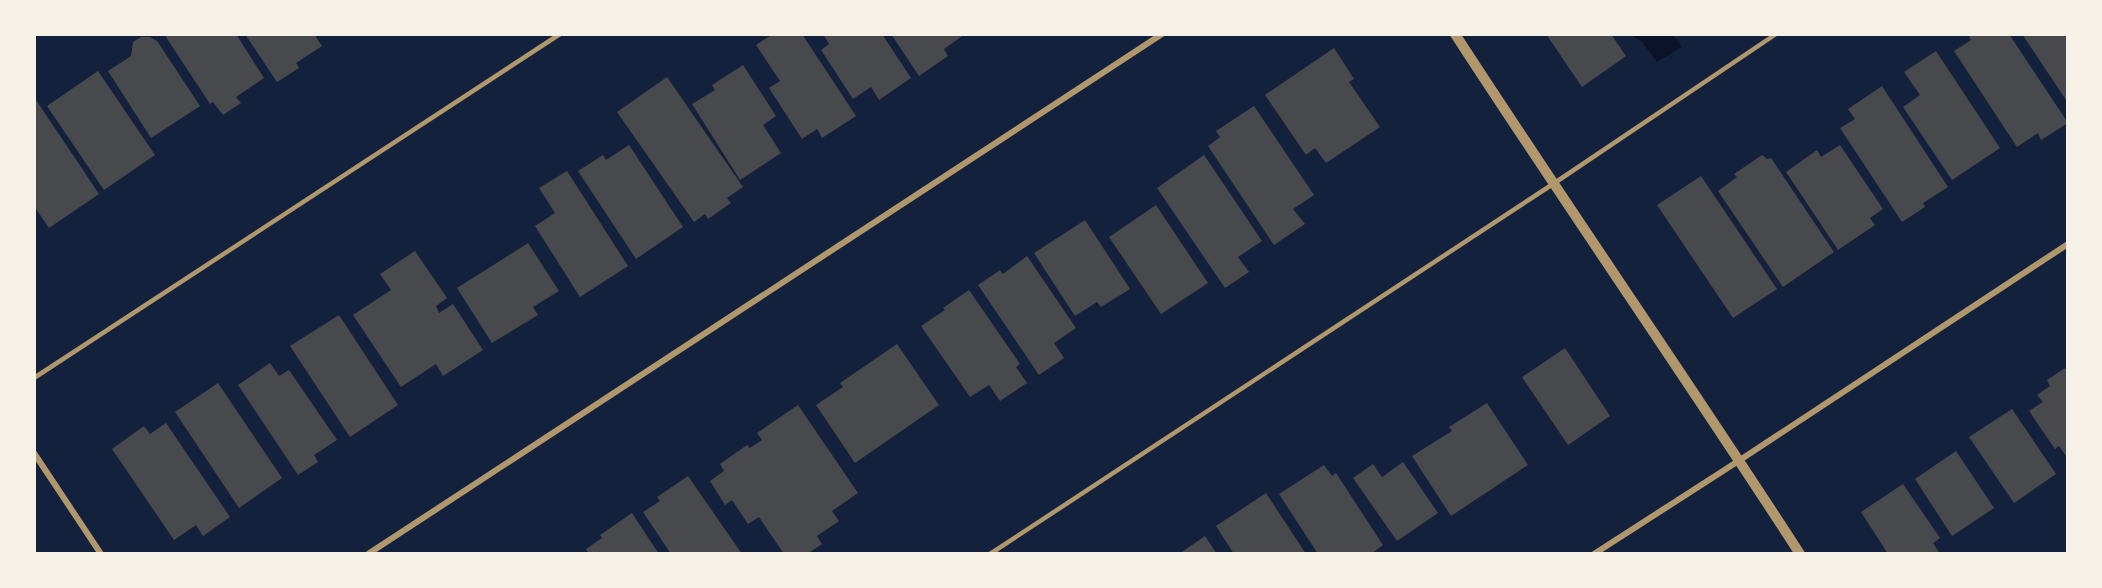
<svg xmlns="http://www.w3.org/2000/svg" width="2102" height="588" font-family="Barlow,sans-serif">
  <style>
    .water { fill: #0b132b }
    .building { fill: #48494c }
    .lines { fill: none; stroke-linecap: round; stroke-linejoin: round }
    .service { stroke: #b1986c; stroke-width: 4.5 }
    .minor { stroke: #b1986c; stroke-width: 6 }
    .tertiary { stroke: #b1986c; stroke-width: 10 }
  </style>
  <rect width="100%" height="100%" fill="#14213d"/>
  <!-- water -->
  <path class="water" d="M 1631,35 L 1673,35 L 1682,47 L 1657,62 L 1642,42 Z"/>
  <!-- building -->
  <path class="building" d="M 164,34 L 236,34 L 264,78 L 236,97 L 241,103 L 223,115 L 213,102 L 210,104 Z
    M 245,34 L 314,34 L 322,46 L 296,63 L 299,68 L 277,82 Z
    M 773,34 L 802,34 L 856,116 L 822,138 L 817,129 L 802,139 L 769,88 L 780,81 L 756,45 Z
    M 823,34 L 882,34 L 911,78 L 879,100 L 871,87 L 853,99 L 821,50 L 829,44 Z
    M 891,34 L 965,34 L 944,49 L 948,56 L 919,76 Z
    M 1546,34 L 1611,34 L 1626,56 L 1582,87 Z
    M 1973,34 L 2009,34 L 2068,123 L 2041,140 L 2038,133 L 2017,147 L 1954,51 L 1971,40 L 1969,37 Z
    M 2022,34 L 2068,34 L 2068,103 Z
    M 141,37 L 150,37 L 157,41 L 200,106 L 151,138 L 108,71 L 131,56 L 133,42 Z
    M 1334,48 L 1354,79 L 1349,82 L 1380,127 L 1326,163 L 1315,148 L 1306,155 L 1265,95 Z
    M 1936,51 L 2000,148 L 1952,180 L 1903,107 L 1920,95 L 1904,72 Z
    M 743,65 L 776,116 L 763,125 L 781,153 L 740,180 L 692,104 L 715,90 L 712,85 Z
    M 98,71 L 155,155 L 104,190 L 47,106 Z
    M 667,77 L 743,187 L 727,198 L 731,203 L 708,219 L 705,214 L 694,222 L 617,112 Z
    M 1882,86 L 1948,187 L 1923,203 L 1925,207 L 1902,222 L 1840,128 L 1855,119 L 1848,109 Z
    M 36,100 L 99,194 L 49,228 L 34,206 Z
    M 1254,106 L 1314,195 L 1293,209 L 1305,224 L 1274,245 L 1208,146 L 1220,137 L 1216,131 Z
    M 629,145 L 683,227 L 636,259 L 578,171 L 603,155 L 606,160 Z
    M 1840,145 L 1883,209 L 1870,218 L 1875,225 L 1838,250 L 1786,172 L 1817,150 L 1821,157 Z
    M 1204,155 L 1262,241 L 1238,257 L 1249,272 L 1225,288 L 1157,188 Z
    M 1762,155 L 1767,159 L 1771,158 L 1834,252 L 1783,287 L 1718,191 L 1737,177 L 1734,174 Z
    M 567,171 L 628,266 L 580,297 L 535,226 L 555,213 L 539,188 Z
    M 1701,176 L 1777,289 L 1733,318 L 1657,205 Z
    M 1156,205 L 1208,283 L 1161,314 L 1109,237 Z
    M 1085,220 L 1130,289 L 1101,307 L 1097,302 L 1075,316 L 1034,253 Z
    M 528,243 L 559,291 L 533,307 L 538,315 L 492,343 L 457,288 Z
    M 415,251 L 447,298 L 436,306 L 439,313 L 453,304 L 483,350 L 443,376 L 436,364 L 401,387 L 353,315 L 391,290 L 380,274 Z
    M 1027,256 L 1076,328 L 1054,343 L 1064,358 L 1039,375 L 978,285 L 1000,270 L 1003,274 Z
    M 969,290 L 1020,364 L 1016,367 L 1027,383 L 1000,401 L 989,385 L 970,397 L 921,326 L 945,310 L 943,308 Z
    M 339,315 L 398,405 L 350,437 L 290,346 Z
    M 897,344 L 939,405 L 855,463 L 816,405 L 843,387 L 840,383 Z
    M 1565,348 L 1610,416 L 1568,445 L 1522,377 Z
    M 270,363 L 279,376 L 289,370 L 337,440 L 314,455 L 318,462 L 298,475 L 238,385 Z
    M 2065,368 L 2068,372 L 2068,459 L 2059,446 L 2055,449 L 2029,411 L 2043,402 L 2037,395 L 2050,386 L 2047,380 Z
    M 218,383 L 282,478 L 239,508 L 175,412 Z
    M 1487,403 L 1528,465 L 1451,516 L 1412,456 L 1452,431 L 1449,427 Z
    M 798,405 L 858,493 L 832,511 L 839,521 L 817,536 L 822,544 L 807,554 L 784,554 L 759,517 L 748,524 L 732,500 L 725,505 L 710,481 L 724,471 L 720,464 L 747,445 L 750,448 L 762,440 L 757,433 Z
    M 2012,409 L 2056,474 L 2014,503 L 1969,437 Z
    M 166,423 L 230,517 L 203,536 L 196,525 L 174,540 L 112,449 L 144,426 L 150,434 Z
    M 1956,451 L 1994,508 L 1952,536 L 1915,479 Z
    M 1403,462 L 1438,513 L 1397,541 L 1353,478 L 1373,464 L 1382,477 Z
    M 1324,465 L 1332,476 L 1336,473 L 1383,545 L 1371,554 L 1318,554 L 1279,494 Z
    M 688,476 L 742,554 L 671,554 L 643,512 L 660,501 L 657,497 Z
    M 1903,484 L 1940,538 L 1933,543 L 1940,554 L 1888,554 L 1861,512 Z
    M 1266,493 L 1306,554 L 1234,554 L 1216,526 Z
    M 632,513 L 659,554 L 589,554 L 586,549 L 602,538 L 600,535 Z
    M 1205,536 L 1217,554 L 1179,554 Z"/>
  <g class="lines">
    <!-- service -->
    <path class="service" d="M 34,378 L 560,34
      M 990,554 L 1553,184 L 1776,34"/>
    <!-- minor -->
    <path class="minor" d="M 34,453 L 101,554
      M 368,554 L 1162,34
      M 1594,554 L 1740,460 L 2068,244"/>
    <!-- tertiary -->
    <path class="tertiary" d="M 1455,34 C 1568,208 1687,379 1800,554"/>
  </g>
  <!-- border -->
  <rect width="2102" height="588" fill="none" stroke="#f6f1e7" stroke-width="72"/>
</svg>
